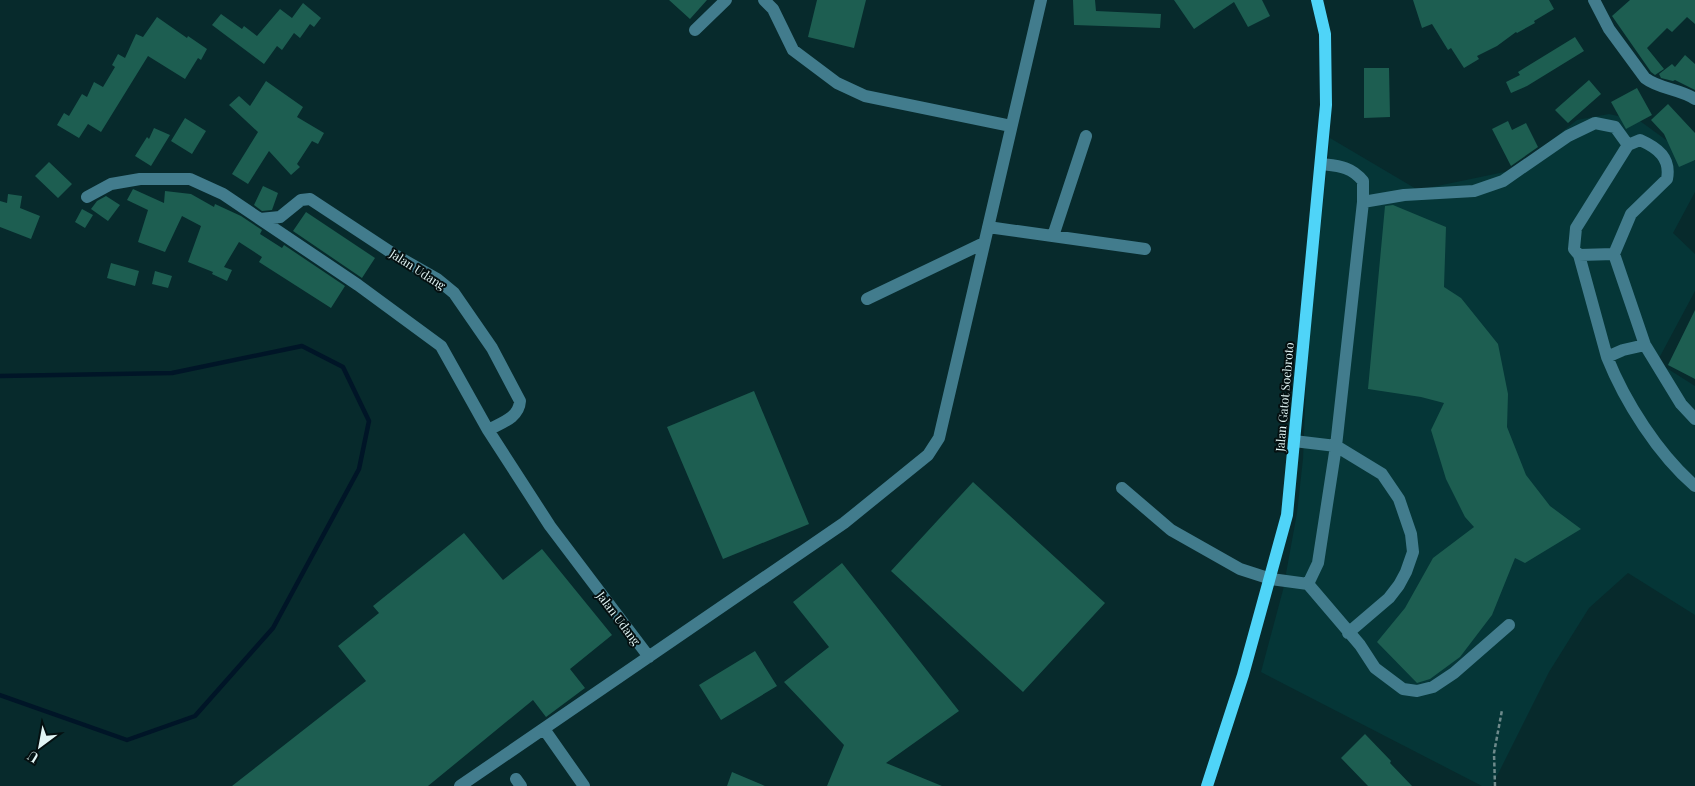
<svg xmlns="http://www.w3.org/2000/svg" width="1695" height="786" font-family="'Playfair Display',serif">
  <style>
    .built { fill: #053637 }
    .lines { fill: none; stroke-linecap: round; stroke-linejoin: round }
    .stream { stroke: #001527; stroke-width: 4.5 }
    .building { fill: #1d5e51 }
    .path { stroke: #6e8a8b; stroke-width: 2.5; stroke-dasharray: 4 2.5; stroke-linecap: butt }
    .minor { stroke: #427c8d; stroke-width: 12 }
    .major { stroke: #4fd4f8; stroke-width: 12 }
    .labels { text-anchor: middle; dominant-baseline: central; stroke-width: 4; stroke-linejoin: round; paint-order: stroke }
    .street-label { font-size: 12px; fill: #e2f5f5; stroke: #041011 }
  </style>
  <rect width="100%" height="100%" fill="#072a2c"/>
  <!-- built -->
  <path class="built" d="M 1609,114 L 1640,121 L 1695,161 L 1695,192 L 1673,233 L 1695,254 L 1695,291 L 1657,362 L 1695,386 L 1695,615 L 1628,573 L 1589,608 L 1549,672 L 1492,786 L 1482,786 L 1261,672 L 1283,590 L 1297,513 L 1303,459 L 1307,358 L 1330,138 L 1418,190 L 1514,170 L 1577,120 Z"/>
  <g class="lines">
    <!-- stream -->
    <path class="stream" d="M 0,376 L 172,373 L 302,346 L 343,367 L 369,421 L 359,469 L 273,628 L 195,716 L 127,740 L 0,695"/>
  </g>
  <!-- building -->
  <path class="building" d="M 669,0 L 707,0 L 690,19 Z
    M 817,0 L 866,0 L 854,48 L 808,37 Z
    M 1073,0 L 1095,0 L 1096,11 L 1161,14 L 1160,28 L 1074,25 Z
    M 1174,0 L 1262,0 L 1270,16 L 1248,27 L 1234,2 L 1194,29 Z
    M 1413,0 L 1549,0 L 1554,9 L 1534,21 L 1535,23 L 1517,33 L 1516,32 L 1497,46 L 1477,56 L 1479,59 L 1464,68 L 1451,48 L 1448,50 L 1432,24 L 1422,28 Z
    M 1630,0 L 1695,0 L 1695,24 L 1687,17 L 1672,32 L 1667,28 L 1647,48 L 1664,69 L 1655,75 L 1651,72 L 1612,16 Z
    M 303,3 L 321,18 L 314,27 L 310,24 L 300,38 L 294,33 L 282,50 L 277,46 L 264,64 L 212,25 L 221,14 L 242,29 L 244,26 L 257,36 L 280,9 L 292,18 Z
    M 157,17 L 187,38 L 188,36 L 207,49 L 201,60 L 198,58 L 185,79 L 148,56 L 101,132 L 88,124 L 79,138 L 57,125 L 64,113 L 69,116 L 82,94 L 87,97 L 94,82 L 103,87 L 115,67 L 112,65 L 118,54 L 125,58 L 136,34 L 143,37 Z
    M 1575,37 L 1584,51 L 1527,86 L 1511,93 L 1506,82 L 1520,75 L 1518,72 Z
    M 1685,55 L 1695,64 L 1695,90 L 1675,80 L 1673,81 L 1661,78 L 1659,74 L 1672,64 L 1675,67 Z
    M 1364,68 L 1389,68 L 1390,117 L 1364,118 Z
    M 1589,80 L 1601,94 L 1568,123 L 1555,110 Z
    M 266,81 L 303,107 L 297,117 L 324,133 L 318,144 L 312,141 L 297,164 L 300,167 L 291,175 L 269,151 L 248,184 L 232,174 L 258,132 L 229,105 L 239,96 L 250,106 Z
    M 1637,88 L 1652,115 L 1626,129 L 1611,102 Z
    M 1668,104 L 1695,133 L 1695,160 L 1679,167 L 1664,134 L 1651,120 Z
    M 185,118 L 206,131 L 192,154 L 171,141 Z
    M 1508,121 L 1512,130 L 1526,123 L 1538,147 L 1511,166 L 1492,129 Z
    M 154,128 L 170,135 L 151,166 L 135,156 L 147,137 L 149,139 Z
    M 49,162 L 72,184 L 58,198 L 35,176 Z
    M 263,186 L 278,193 L 272,210 L 262,211 L 254,205 Z
    M 133,189 L 164,203 L 165,191 L 191,194 L 214,207 L 215,204 L 241,216 L 262,230 L 260,234 L 282,248 L 284,245 L 345,286 L 331,308 L 259,262 L 262,257 L 239,242 L 224,267 L 232,270 L 227,281 L 212,274 L 213,272 L 188,262 L 201,226 L 182,216 L 165,252 L 138,242 L 148,210 L 127,200 Z
    M 8,194 L 22,196 L 20,208 L 40,216 L 31,239 L 0,227 L 0,201 L 7,203 Z
    M 106,196 L 120,205 L 108,221 L 91,209 L 97,201 Z
    M 1393,205 L 1446,227 L 1444,287 L 1461,298 L 1498,344 L 1508,394 L 1507,427 L 1526,475 L 1550,506 L 1581,529 L 1525,563 L 1515,558 L 1492,615 L 1460,657 L 1430,679 L 1417,683 L 1377,642 L 1405,608 L 1433,558 L 1474,527 L 1465,517 L 1446,479 L 1431,430 L 1444,403 L 1421,397 L 1368,389 L 1385,206 Z
    M 82,209 L 93,215 L 85,228 L 75,222 Z
    M 306,212 L 375,258 L 362,278 L 293,231 Z
    M 111,263 L 139,271 L 135,286 L 107,278 Z
    M 155,271 L 172,276 L 168,288 L 152,284 Z
    M 1695,310 L 1695,379 L 1668,365 Z
    M 754,391 L 809,524 L 723,559 L 667,427 Z
    M 973,482 L 1105,603 L 1023,692 L 891,571 Z
    M 464,533 L 503,580 L 542,549 L 612,635 L 570,669 L 585,688 L 546,717 L 533,700 L 428,786 L 232,786 L 366,681 L 338,646 L 379,613 L 373,606 Z
    M 842,563 L 959,711 L 886,763 L 942,786 L 827,786 L 844,745 L 784,682 L 829,647 L 793,602 Z
    M 755,651 L 777,686 L 721,720 L 699,685 Z
    M 1365,734 L 1391,761 L 1390,763 L 1412,786 L 1368,786 L 1341,758 Z
    M 732,772 L 765,786 L 727,786 Z"/>
  <g class="lines">
    <!-- path -->
    <path class="path" d="M 1495,786 L 1494,753 L 1502,710"/>
    <!-- minor -->
    <path class="minor" d="M 764,0 L 773,9 L 793,50 L 837,83 L 865,96 L 1011,126
      M 1594,0 L 1609,29 L 1645,78 C 1659,89 1680,89 1695,99
      M 695,30 L 726,0
      M 1321,164 C 1338,166 1351,166 1363,181 L 1363,202
      M 87,197 L 111,184 L 140,179 L 190,179 L 223,194 L 358,285 L 441,346 L 488,430 L 550,526 L 649,657
      M 260,219 L 280,217 L 301,200 L 310,199 L 395,255 L 437,279 L 454,293 L 492,348 L 520,401 C 519,418 501,423 488,430
      M 988,227 L 1145,249
      M 1053,236 L 1086,136
      M 1614,254 L 1579,255 L 1574,249 L 1576,228 L 1628,145 L 1640,140 C 1658,148 1671,158 1667,179 L 1631,214 L 1614,254 L 1645,345
      M 1579,255 L 1607,357
      M 867,299 L 984,243
      M 1695,419 L 1681,404 L 1645,345 L 1623,350 L 1607,357 C 1625,402 1658,454 1695,486
      M 1294,441 L 1336,446 L 1382,474 L 1399,499 L 1411,534 L 1413,552 L 1406,572 L 1399,585 L 1389,598 L 1348,633
      M 1122,488 L 1171,530 L 1240,569 L 1271,579 L 1308,584 L 1318,563 L 1336,446 L 1363,202 L 1404,195 L 1474,191 L 1503,181 L 1568,136 L 1595,123 L 1615,127 L 1628,145
      M 1308,584 L 1360,645 L 1375,668 L 1403,689 L 1417,691 L 1433,687 L 1454,673 L 1509,625
      M 544,729 L 584,786
      M 516,779 L 521,786
      M 460,786 L 844,523 L 928,455 L 939,438 L 1041,0"/>
    <!-- major -->
    <path class="major" d="M 1207,786 L 1243,675 L 1287,515 L 1326,105 L 1325,34 L 1317,0"/>
  </g>
  <g class="labels">
    <!-- street labels -->
    <g class="street-label">
      <text transform="translate(418 269) rotate(33)">Jalan Udang</text>
      <text transform="translate(1284 397) rotate(-85)">Jalan Gatot Soebroto</text>
      <text transform="translate(619 618) rotate(53)">Jalan Udang</text>
    </g>
  </g>
  <!-- north arrow -->
  <g transform="translate(40 746) rotate(212)" stroke="#041011" stroke-width="4" paint-order="stroke">
  <path d="M0-4L9 19L0 12L-9 19Z" fill="#e2f5f5"/>
  <text y="-8" font-size="14" font-weight="bold" text-anchor="middle" fill="#e2f5f5">U</text>
  </g>
</svg>
